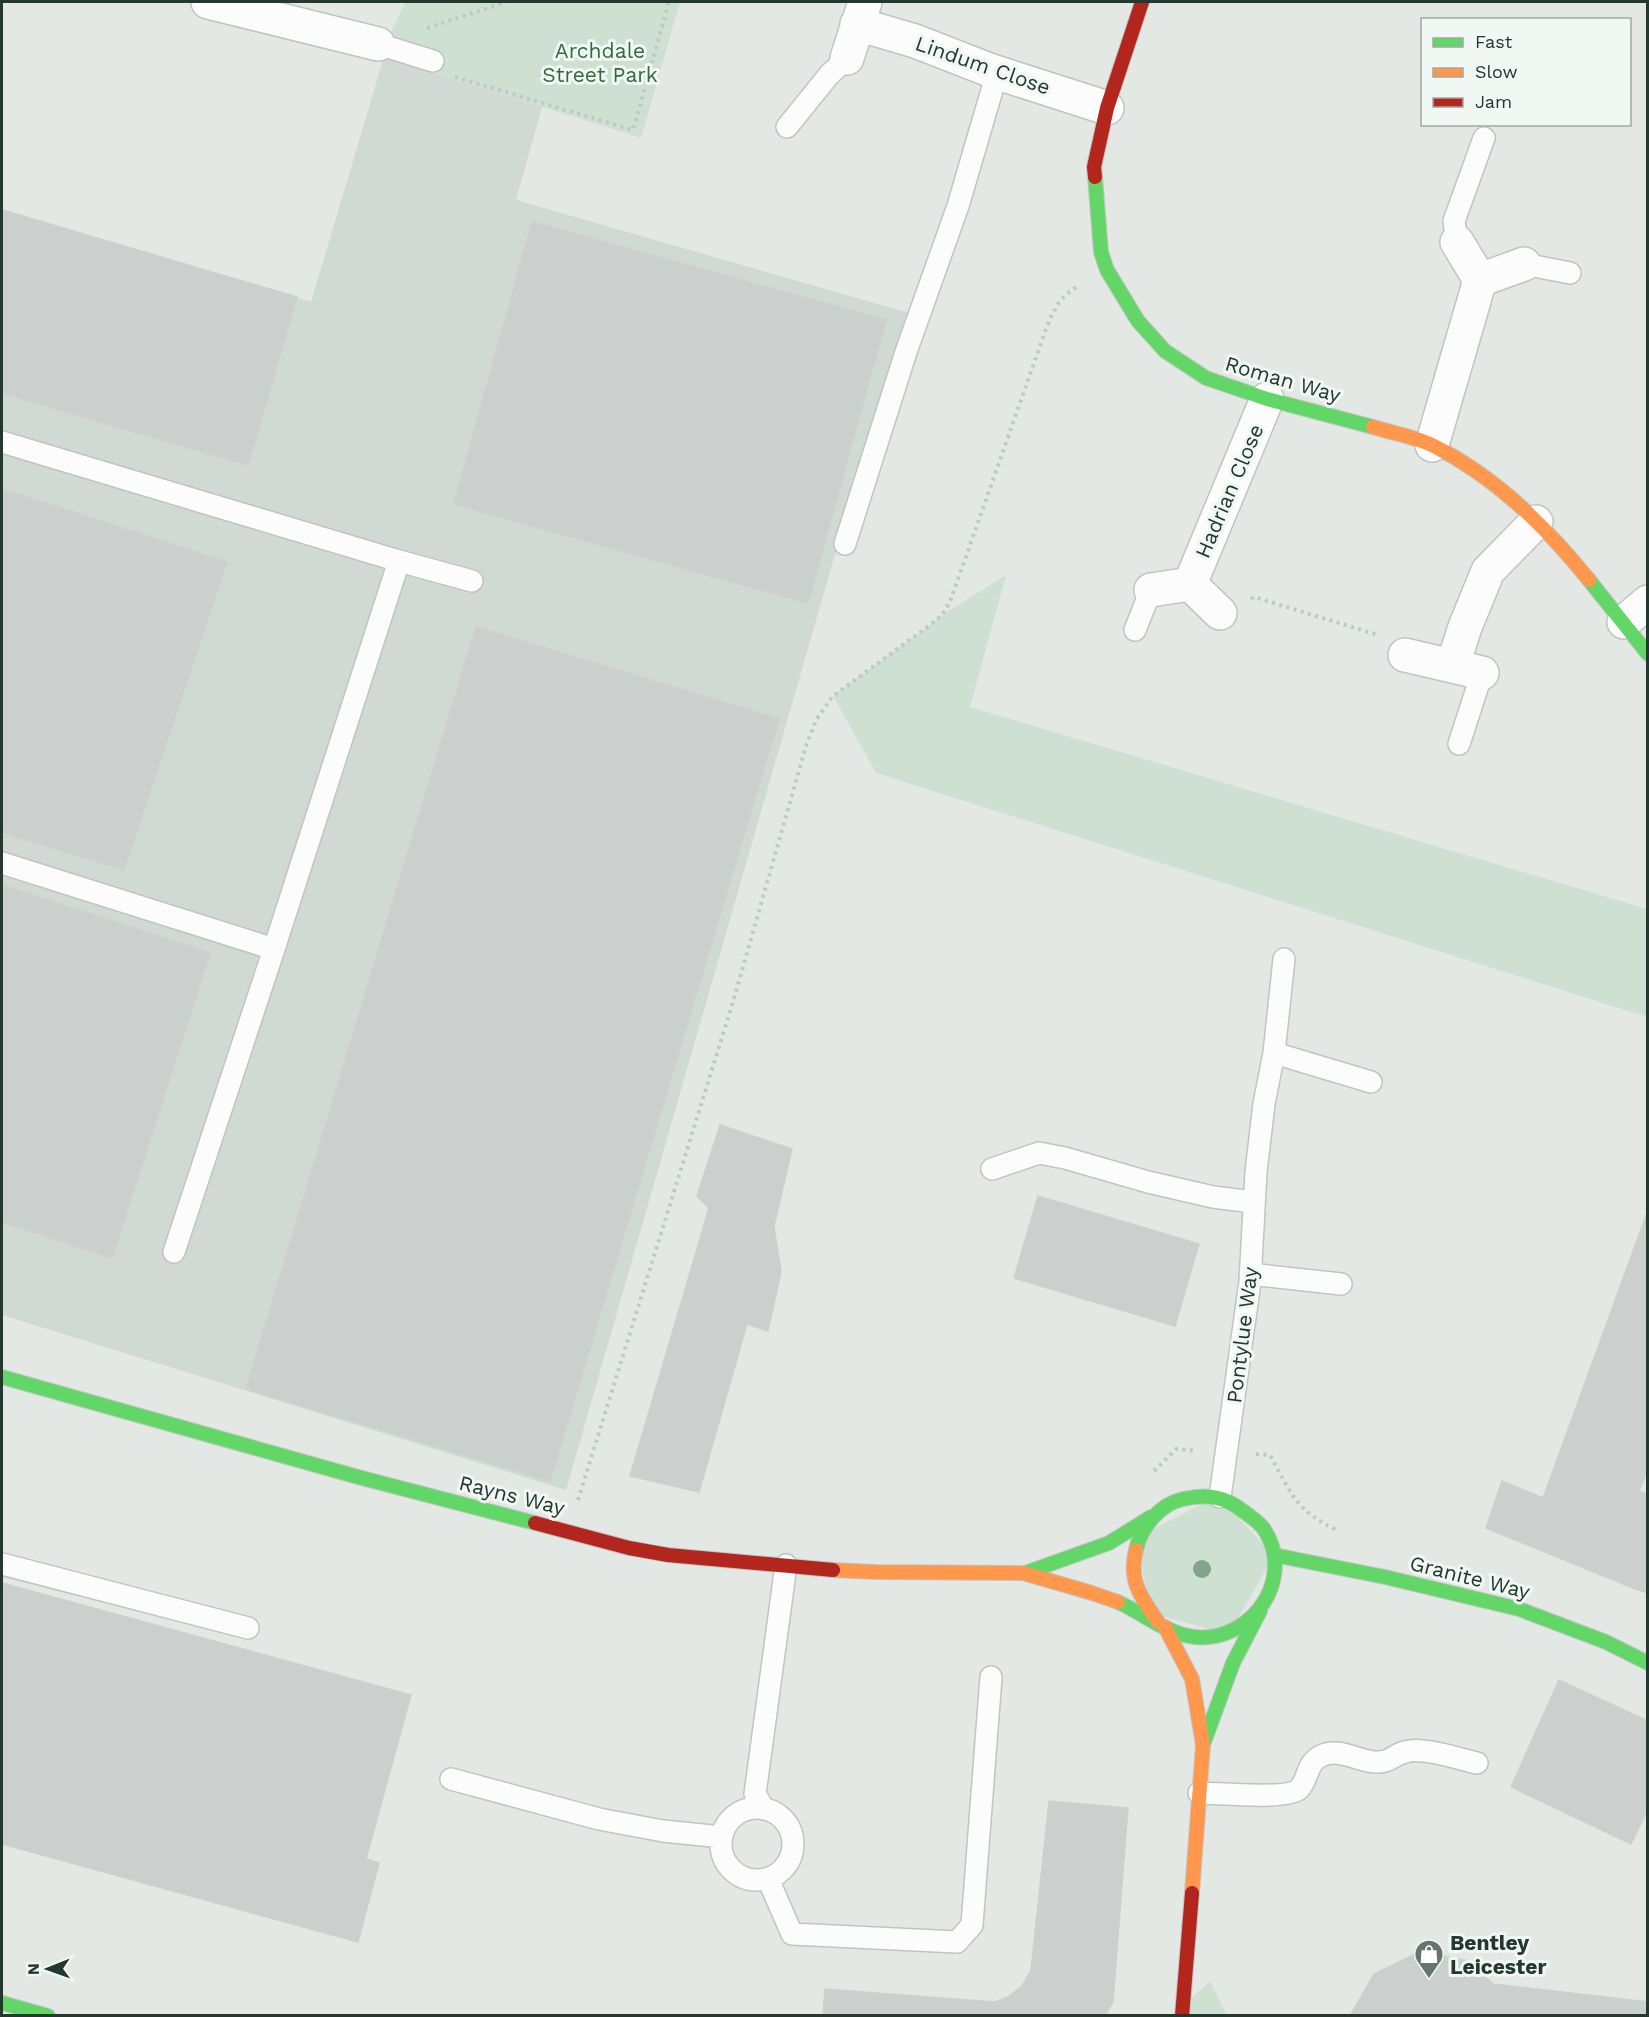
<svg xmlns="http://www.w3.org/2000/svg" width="1649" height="2017" font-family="'Work Sans',sans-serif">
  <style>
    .built { fill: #d1d9d5 }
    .green { fill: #cee0d1 }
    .building { fill: #cbcfcd; stroke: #ccd1ce; stroke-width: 1.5 }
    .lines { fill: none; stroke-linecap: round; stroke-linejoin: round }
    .lane-casing { stroke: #c0c5c2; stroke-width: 24 }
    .street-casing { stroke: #c0c5c2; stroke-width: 36 }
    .fast-casing { stroke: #c0c6c2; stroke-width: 16 }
    .slow-casing { stroke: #c0c6c2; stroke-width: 16 }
    .jam-casing { stroke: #c0c6c2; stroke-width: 16 }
    .path { stroke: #c0c8c4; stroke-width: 4; stroke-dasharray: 3 4.5; stroke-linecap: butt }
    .lane { stroke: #fbfcfb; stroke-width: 21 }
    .street { stroke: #fbfcfb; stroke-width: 33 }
    .fast { stroke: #63d668; stroke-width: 14 }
    .slow { stroke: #ff974d; stroke-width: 14 }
    .jam { stroke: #b3261e; stroke-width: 14 }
    .tree { fill: #81a48a }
    .labels { text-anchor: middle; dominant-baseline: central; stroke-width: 6; stroke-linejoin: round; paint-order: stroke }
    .park-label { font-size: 21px; fill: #316c40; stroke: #f1f7f3 }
    .street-label { font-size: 21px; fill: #233930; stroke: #f1f7f3 }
    .poi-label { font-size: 21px; font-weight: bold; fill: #233930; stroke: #f1f7f3; text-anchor: start }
  </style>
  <rect width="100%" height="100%" fill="#e3e8e5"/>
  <!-- built -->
  <path class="built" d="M 384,57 L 542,107 L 516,200 L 909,313 L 867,443 L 566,1490 L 2,1315 L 2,209 L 311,302 Z"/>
  <!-- green -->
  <path class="green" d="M 405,2 L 680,2 L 641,138 L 384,57 L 383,50 Z
    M 1006,575 L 970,707 L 1647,909 L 1647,1017 L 876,773 L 833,696 L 930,625 L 942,615 Z
    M 1217,1496 L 1274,1555 L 1229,1634 L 1149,1613 L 1138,1537 Z
    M 1210,1981 L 1227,2015 L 1182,2015 L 1181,2008 Z"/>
  <!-- building -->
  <path class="building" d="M 2,210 L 297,297 L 248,465 L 2,393 Z
    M 532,222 L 886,320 L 808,603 L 454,504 Z
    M 2,489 L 227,562 L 124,870 L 2,832 Z
    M 476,627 L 779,719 L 550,1481 L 246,1389 Z
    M 2,885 L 210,953 L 112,1258 L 2,1222 Z
    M 720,1125 L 792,1149 L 774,1226 L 781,1272 L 768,1331 L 747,1324 L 699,1492 L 630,1476 L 709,1208 L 697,1196 Z
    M 1038,1196 L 1199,1244 L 1175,1326 L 1014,1278 Z
    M 1648,1210 L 1648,1469 L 1639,1491 L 1648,1495 L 1648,1593 L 1635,1589 L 1486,1528 L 1502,1481 L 1543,1498 Z
    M 2,1583 L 411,1695 L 366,1859 L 379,1863 L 358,1942 L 2,1844 Z
    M 1559,1680 L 1648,1721 L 1648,1809 L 1631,1844 L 1511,1787 Z
    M 1049,1801 L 1128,1808 L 1113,2002 L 1105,2016 L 823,2016 L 825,1989 L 995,2002 L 1008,1997 L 1022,1986 L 1031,1970 Z
    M 1421,1951 L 1468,1961 L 1493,1984 L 1648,2002 L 1648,2016 L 1350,2016 L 1374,1974 Z"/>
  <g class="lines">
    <!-- lane casing -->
    <g class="lane-casing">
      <path id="lane" d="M 378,44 L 433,61
        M 787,127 L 829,75 L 847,58
        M 1457,242 L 1454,221 L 1484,138
        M 1524,264 L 1570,273
        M 2,442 L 399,561 L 274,949 L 2,863
        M 845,544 L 906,352 L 958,206 L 997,73
        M 399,561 L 472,581
        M 1135,630 L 1151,590
        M 1459,744 L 1482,673
        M 1274,1053 L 1371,1082
        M 992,1169 L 1039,1153 L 1065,1158 L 1148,1182 L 1213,1197 L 1253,1202
        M 174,1252 L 274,949
        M 1250,1274 L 1341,1284
        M 1220,1497 L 1250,1282 L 1256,1172 L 1264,1104 L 1274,1053 L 1284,959
        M 2,1564 L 248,1628
        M 451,1779 L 599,1819 L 663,1831 L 722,1837
        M 1199,1793 C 1218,1793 1287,1800 1299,1789 C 1309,1779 1306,1763 1321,1756 C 1339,1747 1357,1761 1375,1762 C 1390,1763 1393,1755 1405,1752 C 1422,1746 1459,1759 1477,1763
        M721 1844a36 36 0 1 1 72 0a36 36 0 1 1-72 0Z
        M 764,1809 L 755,1794 L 786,1565
        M 768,1879 L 792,1934 L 957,1942 L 972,1925 L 991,1677"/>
    </g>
    <!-- street casing -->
    <g class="street-casing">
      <path id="street" d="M 208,2 L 378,44
        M 857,24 L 915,41 L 992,71 L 1107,108
        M 847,58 L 865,2
        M 1457,242 L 1480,280 L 1524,264
        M 1432,445 L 1480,280
        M 1190,584 L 1267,399
        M 1151,590 L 1190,584 L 1220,613
        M 1624,622 L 1648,602
        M 1405,655 L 1482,673
        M 1453,665 L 1465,627 L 1488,571 L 1536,522"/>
    </g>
    <!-- fast casing -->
    <g class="fast-casing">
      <path id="fast" d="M 1095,177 L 1101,252 L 1107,270 L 1138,321 L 1165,351 L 1206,378 L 1267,399 L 1373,427
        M 1589,580 L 1648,654
        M 2,1377 L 358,1477 L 535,1523
        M 1274,1555 L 1385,1577 L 1519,1609 L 1606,1642 L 1648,1663
        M 1025,1573 L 1109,1543 L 1151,1517
        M 1118,1602 C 1140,1612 1161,1629 1184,1635 C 1244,1651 1299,1583 1264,1529 C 1258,1521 1251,1517 1243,1511 C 1224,1496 1207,1494 1183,1499 C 1160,1504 1141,1527 1136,1550
        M 1204,1742 L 1233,1663 L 1260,1611
        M 2,2003 L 48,2016"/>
    </g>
    <!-- slow casing -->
    <g class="slow-casing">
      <path id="slow" d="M 1373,427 C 1393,433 1416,437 1434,446 C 1497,478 1545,526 1589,580
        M 1136,1550 C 1128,1581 1141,1597 1158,1622
        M 833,1570 L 875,1572 L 1023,1573 L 1092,1593 L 1118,1602
        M 1165,1627 L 1192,1679 L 1203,1745 L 1192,1893"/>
    </g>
    <!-- jam casing -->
    <g class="jam-casing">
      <path id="jam" d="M 1095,177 L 1094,167 L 1107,108 L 1142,2
        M 535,1523 L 629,1548 L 668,1555 L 833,1570
        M 1182,2016 L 1192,1893"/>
    </g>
    <!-- path -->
    <path class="path" d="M 427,28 L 506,2
      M 455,77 L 633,130 L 669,2
      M 1251,599 L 1254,597 L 1378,635
      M 1256,1454 L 1270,1455 C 1290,1492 1297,1512 1337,1530
      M 1154,1471 L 1176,1449 L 1197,1451
      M 578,1500 L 733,1002 L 806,746 L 816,720 L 833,696 L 930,625 L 942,615 L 950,602 L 1046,329 C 1053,311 1060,296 1077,287"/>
    <!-- lane -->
    <use href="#lane" class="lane"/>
    <!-- street -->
    <use href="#street" class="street"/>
    <!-- fast -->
    <use href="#fast" class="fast"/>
    <!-- slow -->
    <use href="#slow" class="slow"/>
    <!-- jam -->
    <use href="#jam" class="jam"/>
  </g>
  <!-- trees -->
  <circle class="tree" cx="1202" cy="1569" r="9"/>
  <!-- icons -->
  <defs>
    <g id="shop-pin" transform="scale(1.5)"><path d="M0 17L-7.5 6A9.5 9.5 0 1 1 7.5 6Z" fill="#66766f" stroke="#f1f7f3"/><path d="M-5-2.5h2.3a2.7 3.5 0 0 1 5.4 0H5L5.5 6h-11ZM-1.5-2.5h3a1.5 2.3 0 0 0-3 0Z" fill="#fff"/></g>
  </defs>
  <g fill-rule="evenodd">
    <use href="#shop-pin" x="1429" y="1954"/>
  </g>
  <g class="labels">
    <!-- park labels -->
    <g class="park-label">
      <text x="600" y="50">Archdale<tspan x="600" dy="24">Street Park</tspan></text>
    </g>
    <!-- street labels -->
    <g class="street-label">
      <text transform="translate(983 65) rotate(19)">Lindum Close</text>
      <text transform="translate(1283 379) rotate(16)">Roman Way</text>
      <text transform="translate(1229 491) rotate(-67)">Hadrian Close</text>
      <text transform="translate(1242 1335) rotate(-83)">Pontylue Way</text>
      <text transform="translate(512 1495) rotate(14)">Rayns Way</text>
      <text transform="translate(1470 1577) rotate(14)">Granite Way</text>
    </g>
    <!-- poi labels -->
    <g class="poi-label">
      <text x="1450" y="1942">Bentley<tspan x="1450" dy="24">Leicester</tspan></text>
    </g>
  </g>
  <!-- border -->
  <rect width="1649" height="2017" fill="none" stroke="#233930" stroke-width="6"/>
  <!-- legend -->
  <rect x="1421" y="18" width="210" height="108" fill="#f1f7f3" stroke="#9faba5" stroke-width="1.5"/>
  <rect x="1433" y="38" width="30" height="9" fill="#63d668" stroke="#9faba5" stroke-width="1.5"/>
  <text x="1475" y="48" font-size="18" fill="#233930">Fast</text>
  <rect x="1433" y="68" width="30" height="9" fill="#ff974d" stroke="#9faba5" stroke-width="1.5"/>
  <text x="1475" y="78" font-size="18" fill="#233930">Slow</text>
  <rect x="1433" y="98" width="30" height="9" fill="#b3261e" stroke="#9faba5" stroke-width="1.5"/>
  <text x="1475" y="108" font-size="18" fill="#233930">Jam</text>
  <!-- north arrow -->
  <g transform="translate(48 1969) rotate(269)" stroke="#f1f7f3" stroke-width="4.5" paint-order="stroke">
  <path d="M0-4.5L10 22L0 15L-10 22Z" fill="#233930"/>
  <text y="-9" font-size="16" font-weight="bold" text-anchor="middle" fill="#233930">N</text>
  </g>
</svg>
